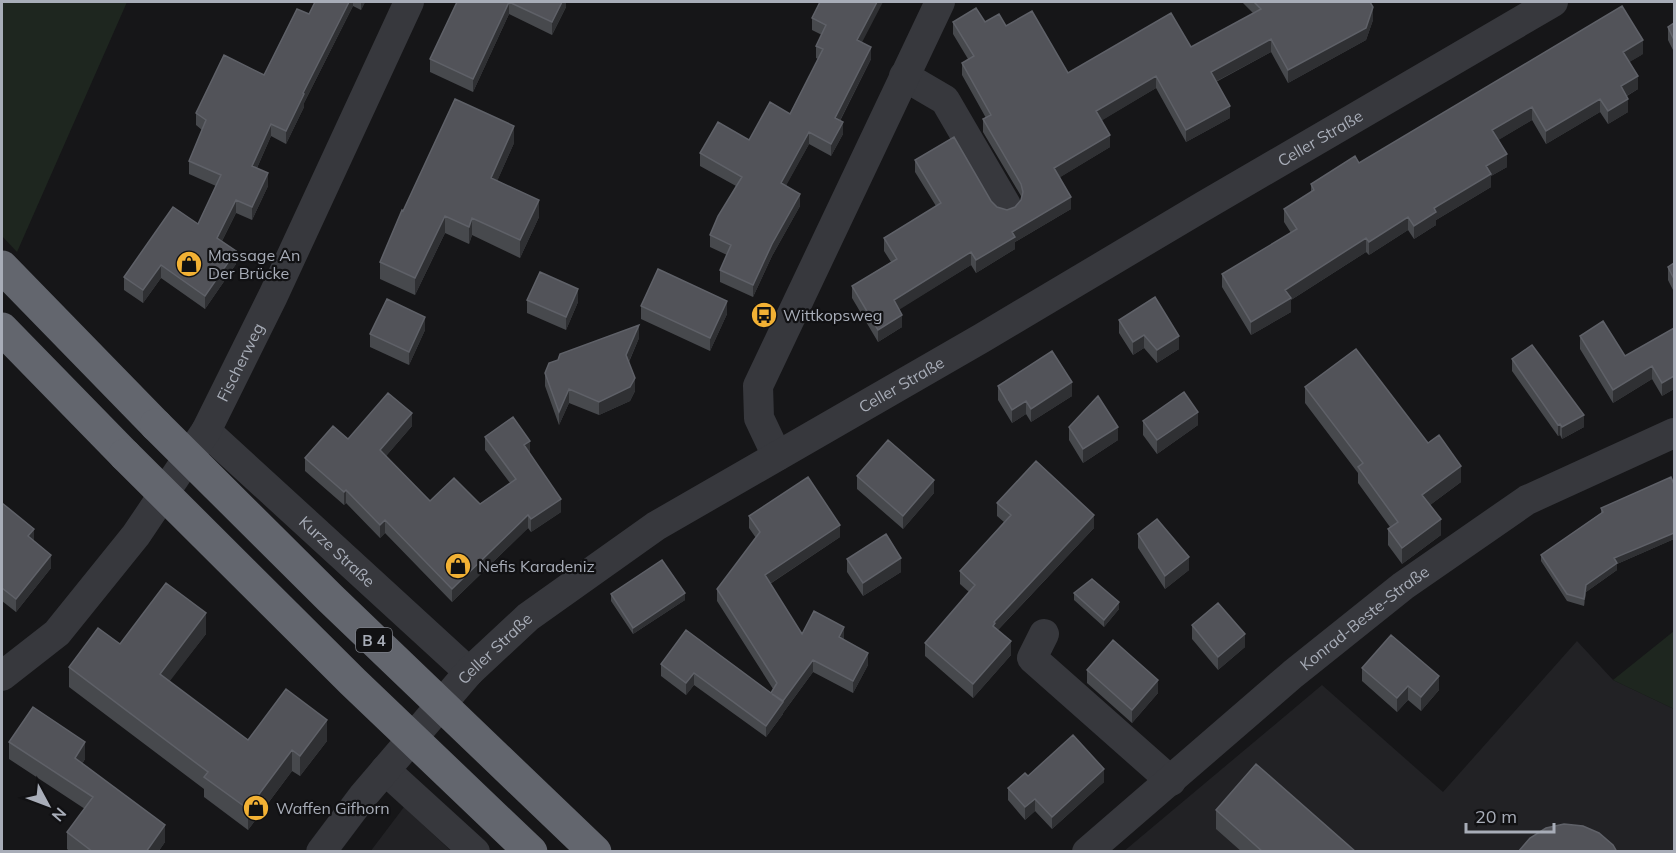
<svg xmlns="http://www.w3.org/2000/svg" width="1676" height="853" font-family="Mulish,sans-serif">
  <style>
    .built { fill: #222225 }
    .green { fill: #1e261f }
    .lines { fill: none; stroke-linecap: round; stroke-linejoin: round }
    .minor { stroke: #37383d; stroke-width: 30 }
    .highway { stroke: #63666e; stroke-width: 33 }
    .highway-bridge { stroke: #63666e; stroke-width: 33 }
    .wall { fill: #47494d }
    .shaded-wall { fill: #2f3033 }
    .building { fill: #525359; stroke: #5f6168; stroke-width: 1.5 }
    .labels { text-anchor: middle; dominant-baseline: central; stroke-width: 4.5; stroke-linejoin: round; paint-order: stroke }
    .shield { fill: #111113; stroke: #7b7e86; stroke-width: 1.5 }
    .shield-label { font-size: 15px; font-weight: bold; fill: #a8adb8 }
    .street-label { font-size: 16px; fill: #a8adb8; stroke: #111113 }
    .poi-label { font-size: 16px; fill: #a8adb8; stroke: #111113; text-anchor: start }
  </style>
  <rect width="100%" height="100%" fill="#161618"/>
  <!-- built -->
  <path class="built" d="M 1577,641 L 1613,680 L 1674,709 L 1674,851 L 1123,852 L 1322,685 L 1443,792 Z
    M 404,807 L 451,851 L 370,852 Z"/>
  <!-- green -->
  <path class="green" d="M 2,2 L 127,2 L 17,252 L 2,236 Z
    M 1674,631 L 1674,709 L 1613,680 Z"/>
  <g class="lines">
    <!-- minor -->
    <g class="minor">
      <path d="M 904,76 L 945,100 L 1006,205"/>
      <path id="s1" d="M 206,431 L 469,672"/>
      <path d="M 777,456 L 759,418 L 758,386 L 940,2"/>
      <path d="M 1044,634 L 1032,658 L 1171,781"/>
      <path id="s2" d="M 2,676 L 57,633 L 136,535 L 206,431 L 273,296 L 409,2"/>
      <path d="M 385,770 L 475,852"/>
      <path id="s3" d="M 321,852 L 363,796 L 469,672 L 528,617 L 656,526 L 982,338 L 1202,207 L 1553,2"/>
      <path id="s4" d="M 1087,852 L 1293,674 L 1403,586 L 1527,500 L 1674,433"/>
    </g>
    <!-- highway -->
    <path class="highway" d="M 2,267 L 156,425
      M 2,329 L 125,455"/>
    <!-- highway-bridge -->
    <path class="highway-bridge" d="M 156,425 L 330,598 L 595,852
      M 125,455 L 353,682 L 531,852"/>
  </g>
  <!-- wall -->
  <path class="wall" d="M 315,2 L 365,2 L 361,10 L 353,6 L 304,103 L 304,107 L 286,144 L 271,136 L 257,168 L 268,186 L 252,220 L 236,213 L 222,241 L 236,264 L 205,309 L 161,278 L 143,303 L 124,290 L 124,277 L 198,224 L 216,186 L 189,174 L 189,161 L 202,130 L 196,125 L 196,113 L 264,75 L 309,14 Z
    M 457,2 L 566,2 L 566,7 L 552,35 L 509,14 L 473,92 L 430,72 L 430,59 Z
    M 1242,2 L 1370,2 L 1373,20 L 1366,40 L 1288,83 L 1271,52 L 1216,82 L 1230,118 L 1186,142 L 1156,88 L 1102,120 L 1110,147 L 1060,177 L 1071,209 L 1015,242 L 1015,249 L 976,273 L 971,265 L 899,309 L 902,327 L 878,342 L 852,298 L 852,286 L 891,262 L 884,251 L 884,238 L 936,206 L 915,172 L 915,160 L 991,201 L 997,207 L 1007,210 L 1015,207 L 1021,200 L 1021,196 L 983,132 L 983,119 L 986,118 L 962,75 L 962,63 L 968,59 L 953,34 L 953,22 L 985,22 L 1006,26 L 1068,73 L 1191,47 L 1253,13 Z
    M 812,18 L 862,43 L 871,59 L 840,121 L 843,134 L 831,156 L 809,144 L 786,185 L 800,206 L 772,256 L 753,297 L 720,282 L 720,270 L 727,255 L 710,247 L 710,235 L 736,186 L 700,166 L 700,153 L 749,140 L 790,114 L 818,59 L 816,58 L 816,46 L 822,35 L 812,30 Z
    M 1674,23 L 1674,52 L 1668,40 L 1668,27 Z
    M 1643,54 L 1629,62 L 1638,89 L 1627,96 L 1628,112 L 1608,124 L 1600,112 L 1546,144 L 1532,120 L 1498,140 L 1507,167 L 1491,176 L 1491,187 L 1436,220 L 1436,225 L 1414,239 L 1408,230 L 1369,255 L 1366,252 L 1291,300 L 1291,312 L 1251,335 L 1222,287 L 1222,274 L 1291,233 L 1284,222 L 1284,209 L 1311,192 L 1311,184 L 1359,163 Z
    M 514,143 L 497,181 L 539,217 L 520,258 L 472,235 L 469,244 L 445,233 L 415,295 L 380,279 L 380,262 L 403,211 Z
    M 1674,263 L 1674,292 L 1668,280 L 1668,267 Z
    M 527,300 L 578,302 L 566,330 L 527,313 Z
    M 641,306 L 727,314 L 710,351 L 641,319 Z
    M 1119,320 L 1179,349 L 1157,363 L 1144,348 L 1133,355 L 1119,333 Z
    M 1674,328 L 1674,389 L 1662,396 L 1652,379 L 1613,403 L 1580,349 L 1580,336 L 1625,356 Z
    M 425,330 L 409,365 L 370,347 L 370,334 Z
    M 639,338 L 629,362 L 635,391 L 630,401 L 599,415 L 569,403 L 559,425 L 545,386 L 545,373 Z
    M 1512,359 L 1584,427 L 1562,439 L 1560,435 L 1558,436 L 1512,371 Z
    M 998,386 L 1072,396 L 1031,422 L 1026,414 L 1012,423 L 998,400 Z
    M 1305,387 L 1428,443 L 1461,482 L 1430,505 L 1441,535 L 1402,564 L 1388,545 L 1388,529 L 1390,527 L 1358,483 L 1358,473 L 1305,403 Z
    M 1143,421 L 1198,425 L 1157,454 L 1143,435 Z
    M 412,426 L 386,456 L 430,501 L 480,504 L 510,483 L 485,450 L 485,437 L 530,454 L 561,512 L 531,532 L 528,528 L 452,602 L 385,533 L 380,538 L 346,503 L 344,505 L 305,471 L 305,458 L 348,439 Z
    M 1069,427 L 1118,440 L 1083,463 L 1069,440 Z
    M 857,476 L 934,493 L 903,529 L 857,489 Z
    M 1674,481 L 1674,539 L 1617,564 L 1617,570 L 1586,592 L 1584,606 L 1567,601 L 1541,561 L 1541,555 L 1601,513 L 1601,508 Z
    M 2,503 L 34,541 L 51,568 L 16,612 L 2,601 Z
    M 997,503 L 1094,528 L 998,630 L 1011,655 L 973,698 L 925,656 L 925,643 L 969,592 L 960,584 L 960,571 L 1004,522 L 997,516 Z
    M 749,516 L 840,537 L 770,584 L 802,634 L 844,639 L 844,640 L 868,665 L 853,693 L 813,672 L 783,713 L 783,712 L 783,714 L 766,737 L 694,685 L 686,695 L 661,676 L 661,664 L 771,693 L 773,689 L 717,601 L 717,589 L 756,538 L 749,528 Z
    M 1138,534 L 1189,570 L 1165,589 L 1138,548 Z
    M 847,559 L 901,572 L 863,596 L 847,572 Z
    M 1074,593 L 1119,609 L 1104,627 L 1074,600 Z
    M 611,594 L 685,600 L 633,634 L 611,601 Z
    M 1192,625 L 1245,647 L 1218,670 L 1192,639 Z
    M 206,634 L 169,681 L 248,740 L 327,741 L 300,776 L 292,771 L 248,830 L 204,797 L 204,789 L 69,687 L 69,667 L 120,644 Z
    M 1362,668 L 1439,690 L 1421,711 L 1408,700 L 1397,712 L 1362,681 Z
    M 1087,670 L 1158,693 L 1132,723 L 1087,683 Z
    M 9,742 L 85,759 L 82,764 L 165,842 L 158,852 L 70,852 L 67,849 L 67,832 L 85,809 L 9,759 Z
    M 1028,776 L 1104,782 L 1052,829 L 1035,811 L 1025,820 L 1008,800 L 1008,788 Z
    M 1216,810 L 1356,852 L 1242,852 L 1216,829 Z"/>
  <!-- shaded-wall -->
  <path class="shaded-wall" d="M 349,2 L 353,2 L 353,6 L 304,103 L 304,107 L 286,144 L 286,131 L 303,93 Z
    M 361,2 L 365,2 L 361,10 Z
    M 509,2 L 509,14 L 473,92 L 473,79 Z
    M 562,2 L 566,2 L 566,7 L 552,35 L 552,22 Z
    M 877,2 L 883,2 L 857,52 L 857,40 Z
    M 1373,7 L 1373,20 L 1366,40 L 1288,83 L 1288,70 Z
    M 1271,39 L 1271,52 L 1211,84 L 1211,72 Z
    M 1643,40 L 1643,54 L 1623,66 L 1623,52 Z
    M 871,47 L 871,59 L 835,130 L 835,118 Z
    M 1156,76 L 1156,88 L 1096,124 L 1096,111 Z
    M 1638,76 L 1638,89 L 1621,99 L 1621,86 Z
    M 1600,99 L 1600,112 L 1546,144 L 1546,131 Z
    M 1628,99 L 1628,112 L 1608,124 L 1608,111 Z
    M 1230,106 L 1230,118 L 1186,142 L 1186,130 Z
    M 1532,107 L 1532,120 L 1492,144 L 1492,130 Z
    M 843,122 L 843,134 L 831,156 L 831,144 Z
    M 271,124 L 271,136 L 252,179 L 252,166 Z
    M 514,126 L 514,143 L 491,195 L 491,178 Z
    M 809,132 L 809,144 L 781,195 L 781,183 Z
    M 1110,135 L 1110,147 L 1054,181 L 1054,168 Z
    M 1507,154 L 1507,167 L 1491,176 L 1491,187 L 1436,220 L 1436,225 L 1414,239 L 1414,226 L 1486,166 Z
    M 268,173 L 268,186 L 252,220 L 252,207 Z
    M 800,194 L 800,206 L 772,256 L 753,297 L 753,285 L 772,244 Z
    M 1071,197 L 1071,209 L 1015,242 L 1015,249 L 976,273 L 976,260 L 1012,232 Z
    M 236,200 L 236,213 L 217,251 L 217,238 Z
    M 539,200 L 539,217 L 520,258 L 520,240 Z
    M 445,216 L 445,233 L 415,295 L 415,278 Z
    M 1408,217 L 1408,230 L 1369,255 L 1369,242 Z
    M 472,218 L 472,235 L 469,244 L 469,227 Z
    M 1366,238 L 1366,252 L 1291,300 L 1291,312 L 1251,335 L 1251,322 L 1285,290 Z
    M 236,251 L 236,264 L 205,309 L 205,296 Z
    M 971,252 L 971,265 L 894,313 L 894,300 Z
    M 161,265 L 161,278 L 143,303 L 143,290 Z
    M 578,289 L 578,302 L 566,330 L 566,317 Z
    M 727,301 L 727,314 L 710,351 L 710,338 Z
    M 902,315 L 902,327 L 878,342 L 878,330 Z
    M 425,317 L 425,330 L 409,365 L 409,352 Z
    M 639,325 L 639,338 L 626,368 L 626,355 Z
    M 1144,335 L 1144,348 L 1133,355 L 1133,342 Z
    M 1179,336 L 1179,349 L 1157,363 L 1157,350 Z
    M 1652,366 L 1652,379 L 1613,403 L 1613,390 Z
    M 1674,376 L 1674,389 L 1662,396 L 1662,383 Z
    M 635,378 L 635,391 L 630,401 L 599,415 L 599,402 Z
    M 1072,382 L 1072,396 L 1031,422 L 1031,409 Z
    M 569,389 L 569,403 L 559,425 L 559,412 Z
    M 1026,401 L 1026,414 L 1012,423 L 1012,410 Z
    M 1198,412 L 1198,425 L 1157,454 L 1157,440 Z
    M 412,413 L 412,426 L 380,463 L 380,450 Z
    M 1584,415 L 1584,427 L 1562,439 L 1562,427 Z
    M 1560,424 L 1560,435 L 1558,436 L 1558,425 Z
    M 1118,427 L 1118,440 L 1083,463 L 1083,449 Z
    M 530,441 L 530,454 L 524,445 Z
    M 1461,466 L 1461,482 L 1422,511 L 1422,495 Z
    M 934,480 L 934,493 L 903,529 L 903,516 Z
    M 346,490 L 346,503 L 344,505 L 344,492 Z
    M 561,499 L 561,512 L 531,532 L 531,519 Z
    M 528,515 L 528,528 L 452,602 L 452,589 Z
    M 1094,515 L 1094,528 L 995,633 L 993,626 L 994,622 Z
    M 1441,519 L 1441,535 L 1402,564 L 1402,548 Z
    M 385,520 L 385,533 L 380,538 L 380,525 Z
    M 840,525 L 840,537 L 765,587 L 765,575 Z
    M 34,529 L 34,542 L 28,536 Z
    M 1674,533 L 1674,539 L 1617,564 L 1617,570 L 1586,592 L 1584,606 L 1584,599 L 1586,585 L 1614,558 Z
    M 51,555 L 51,568 L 16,612 L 16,599 Z
    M 1189,557 L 1189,570 L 1165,589 L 1165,576 Z
    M 901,558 L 901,572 L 863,596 L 863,583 Z
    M 685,593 L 685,600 L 633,634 L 633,628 Z
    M 1119,602 L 1119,609 L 1104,627 L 1104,620 Z
    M 206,613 L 206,634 L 160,694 L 160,674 Z
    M 844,627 L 844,639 L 839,649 L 839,637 Z
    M 1245,634 L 1245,647 L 1218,670 L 1218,657 Z
    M 1011,641 L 1011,655 L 973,698 L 973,684 Z
    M 868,653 L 868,665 L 853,693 L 853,681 Z
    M 813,660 L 813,672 L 783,713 L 783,701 Z
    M 694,673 L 694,685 L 686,695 L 686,683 Z
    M 1439,676 L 1439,690 L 1421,711 L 1421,697 Z
    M 1158,680 L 1158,693 L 1132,723 L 1132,710 Z
    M 1408,686 L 1408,700 L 1397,712 L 1397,698 Z
    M 783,702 L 783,714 L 766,737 L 766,726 Z
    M 327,720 L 327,741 L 300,776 L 300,756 Z
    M 85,742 L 85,759 L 75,775 L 75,758 Z
    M 292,750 L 292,771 L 248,830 L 248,809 Z
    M 1104,769 L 1104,782 L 1052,829 L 1052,817 Z
    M 1035,799 L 1035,811 L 1025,820 L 1025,807 Z
    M 165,825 L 165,842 L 158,852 L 146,852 Z"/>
  <!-- building -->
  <path class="building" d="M 315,2 L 349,2 L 303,93 L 304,94 L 286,131 L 271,124 L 252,166 L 268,173 L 252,207 L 236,200 L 217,238 L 236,251 L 205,296 L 161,265 L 143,290 L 124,277 L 173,207 L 198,224 L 221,175 L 189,161 L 206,120 L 196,113 L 224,55 L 264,75 L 297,9 L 309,14 Z
    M 457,2 L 509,2 L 473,79 L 430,59 Z
    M 509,2 L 562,2 L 552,22 Z
    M 820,2 L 877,2 L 857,40 L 871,47 L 835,118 L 843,122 L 831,144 L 809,132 L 781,183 L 800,194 L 772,244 L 753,285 L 720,270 L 731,245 L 710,235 L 718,216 L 742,177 L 700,153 L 718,122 L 749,140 L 770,102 L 790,114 L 823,49 L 816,46 L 826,25 L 812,18 Z
    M 1254,2 L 1370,2 L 1373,7 L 1366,28 L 1288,70 L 1271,39 L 1211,72 L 1230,106 L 1186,130 L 1156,76 L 1096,111 L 1110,135 L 1054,168 L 1071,197 L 1012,232 L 1015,237 L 976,260 L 971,252 L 894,300 L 902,315 L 878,330 L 852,286 L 897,259 L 884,238 L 941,203 L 915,160 L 954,137 L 991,201 L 997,207 L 1007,210 L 1015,207 L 1021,200 L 1023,192 L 1021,184 L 983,119 L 991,115 L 962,63 L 974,56 L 953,22 L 976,8 L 985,22 L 999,14 L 1006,26 L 1032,11 L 1068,73 L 1171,13 L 1191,47 L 1261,9 Z
    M 1622,6 L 1643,40 L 1623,52 L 1638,76 L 1621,86 L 1628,99 L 1608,111 L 1600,99 L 1546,131 L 1532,107 L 1492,130 L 1507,154 L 1486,166 L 1491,174 L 1434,208 L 1436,212 L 1414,226 L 1408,217 L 1369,242 L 1366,238 L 1285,290 L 1291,298 L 1251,322 L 1222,274 L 1297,229 L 1284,209 L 1314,190 L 1311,184 L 1355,156 L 1359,163 Z
    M 1674,23 L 1674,40 L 1668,27 Z
    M 455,99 L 514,126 L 491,178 L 539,200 L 520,240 L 472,218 L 469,227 L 445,216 L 415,278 L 380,262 L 402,210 L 403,211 Z
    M 1674,263 L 1674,279 L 1668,267 Z
    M 658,269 L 727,301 L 710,338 L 641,306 Z
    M 540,272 L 578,289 L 566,317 L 527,300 Z
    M 1155,297 L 1179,336 L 1157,350 L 1144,335 L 1133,342 L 1119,320 Z
    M 387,299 L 425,317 L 409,352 L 370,334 Z
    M 1603,321 L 1625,356 L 1674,328 L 1674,376 L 1662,383 L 1652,366 L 1613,390 L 1580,336 Z
    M 639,325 L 626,355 L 635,378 L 630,387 L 599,402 L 569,389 L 559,412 L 545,373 L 549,363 L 558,360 L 560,354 Z
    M 1532,345 L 1584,415 L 1562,427 L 1560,424 L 1558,425 L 1512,359 Z
    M 1356,349 L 1428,443 L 1439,435 L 1461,466 L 1422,495 L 1441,519 L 1402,548 L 1388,529 L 1398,522 L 1358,467 L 1363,463 L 1305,387 Z
    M 1052,351 L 1072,382 L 1031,409 L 1026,401 L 1012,410 L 998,386 Z
    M 1184,392 L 1198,412 L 1157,440 L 1143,421 Z
    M 388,393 L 412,413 L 380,450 L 430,501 L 454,478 L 480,504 L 516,479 L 485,437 L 513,417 L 530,441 L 524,445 L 561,499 L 531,519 L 528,515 L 452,589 L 385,520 L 380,525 L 346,490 L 344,492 L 305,458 L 333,426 L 348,439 Z
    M 1098,396 L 1118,427 L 1083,449 L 1069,427 Z
    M 888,440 L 934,480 L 903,516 L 857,476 Z
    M 1036,461 L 1094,515 L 994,622 L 995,623 L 993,626 L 1011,641 L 973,684 L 925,643 L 975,585 L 960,571 L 1011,515 L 997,503 Z
    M 808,477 L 840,525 L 765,575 L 802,634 L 814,611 L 844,627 L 839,637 L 868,653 L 853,681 L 813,660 L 783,701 L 772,694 L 783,702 L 766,726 L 694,673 L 686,683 L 661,664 L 686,630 L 771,693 L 777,683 L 717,589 L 760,532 L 749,516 Z
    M 1671,477 L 1673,482 L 1674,481 L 1674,533 L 1614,558 L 1617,563 L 1586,585 L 1584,599 L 1567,594 L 1541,555 L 1603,512 L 1601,508 Z
    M 2,503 L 34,529 L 28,536 L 51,555 L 16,599 L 2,588 Z
    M 1157,519 L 1189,557 L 1165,576 L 1138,534 Z
    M 886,534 L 901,558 L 863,583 L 847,559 Z
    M 662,560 L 685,593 L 633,628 L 611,594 Z
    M 1092,579 L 1119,602 L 1104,620 L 1074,593 Z
    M 166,583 L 206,613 L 160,674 L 248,740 L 286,689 L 327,720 L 300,756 L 292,750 L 248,809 L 204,777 L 208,772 L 69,667 L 98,628 L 120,644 Z
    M 1218,603 L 1245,634 L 1218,657 L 1192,625 Z
    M 1391,635 L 1439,676 L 1421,697 L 1408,686 L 1397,698 L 1362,668 Z
    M 1113,640 L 1158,680 L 1132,710 L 1087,670 Z
    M 33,707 L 85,742 L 75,758 L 165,825 L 146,852 L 93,852 L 67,832 L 93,797 L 9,742 Z
    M 1073,735 L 1104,769 L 1052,817 L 1035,799 L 1025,807 L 1008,788 L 1025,773 L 1028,776 Z
    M 1256,764 L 1356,852 L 1263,852 L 1216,810 Z
    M 1564,824 L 1583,826 L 1599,833 L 1613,845 L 1617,852 L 1518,852 L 1530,838 L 1546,828 Z"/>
  <!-- icons -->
  <defs>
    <g id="shop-disc" transform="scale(1.35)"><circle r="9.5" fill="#f2b134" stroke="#111113"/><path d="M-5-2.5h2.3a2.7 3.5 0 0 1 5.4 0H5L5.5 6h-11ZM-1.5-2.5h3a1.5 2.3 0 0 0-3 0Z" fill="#111"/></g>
    <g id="bus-disc" transform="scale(1.35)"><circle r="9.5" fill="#f2b134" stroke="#111113"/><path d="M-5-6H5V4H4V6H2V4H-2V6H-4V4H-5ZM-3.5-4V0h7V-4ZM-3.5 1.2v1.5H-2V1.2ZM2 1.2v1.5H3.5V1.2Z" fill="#111"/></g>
  </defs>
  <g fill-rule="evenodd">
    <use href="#shop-disc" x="189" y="264"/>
    <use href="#bus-disc" x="764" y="315"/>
    <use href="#shop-disc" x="458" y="566"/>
    <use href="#shop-disc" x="256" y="808"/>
  </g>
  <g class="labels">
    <!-- shield labels -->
    <rect class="shield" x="356" y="628" width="36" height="24" rx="4.5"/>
    <g class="shield-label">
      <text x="374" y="640">B 4</text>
    </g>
    <!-- street labels -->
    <g class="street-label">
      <text stroke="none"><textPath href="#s3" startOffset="1240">Celler Straße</textPath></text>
      <text stroke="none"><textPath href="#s2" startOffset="398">Fischerweg</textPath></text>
      <text stroke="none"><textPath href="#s3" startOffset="754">Celler Straße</textPath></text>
      <text stroke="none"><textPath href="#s1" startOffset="178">Kurze Straße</textPath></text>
      <text stroke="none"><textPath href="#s4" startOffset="363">Konrad-Beste-Straße</textPath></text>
      <text stroke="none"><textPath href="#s3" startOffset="268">Celler Straße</textPath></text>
    </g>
    <!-- poi labels -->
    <g class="poi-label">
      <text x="208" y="255">Massage An<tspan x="208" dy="18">Der Brücke</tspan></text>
      <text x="783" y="315">Wittkopsweg</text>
      <text x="478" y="566">Nefis Karadeniz</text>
      <text x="276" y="808">Waffen Gifhorn</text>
    </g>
  </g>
  <!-- border -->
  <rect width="1676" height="853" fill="none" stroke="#a8adb8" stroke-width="6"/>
  <!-- north arrow -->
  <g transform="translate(48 805) rotate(131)" stroke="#111113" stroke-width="4.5" paint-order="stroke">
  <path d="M0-4.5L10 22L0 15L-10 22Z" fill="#a8adb8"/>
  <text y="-9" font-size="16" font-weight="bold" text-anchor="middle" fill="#a8adb8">N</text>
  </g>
  <!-- scale -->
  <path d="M1466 823v9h88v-9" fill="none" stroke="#a8adb8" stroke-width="3"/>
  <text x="1475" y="823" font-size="18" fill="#a8adb8" stroke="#111113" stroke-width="4.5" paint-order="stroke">20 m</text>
</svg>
